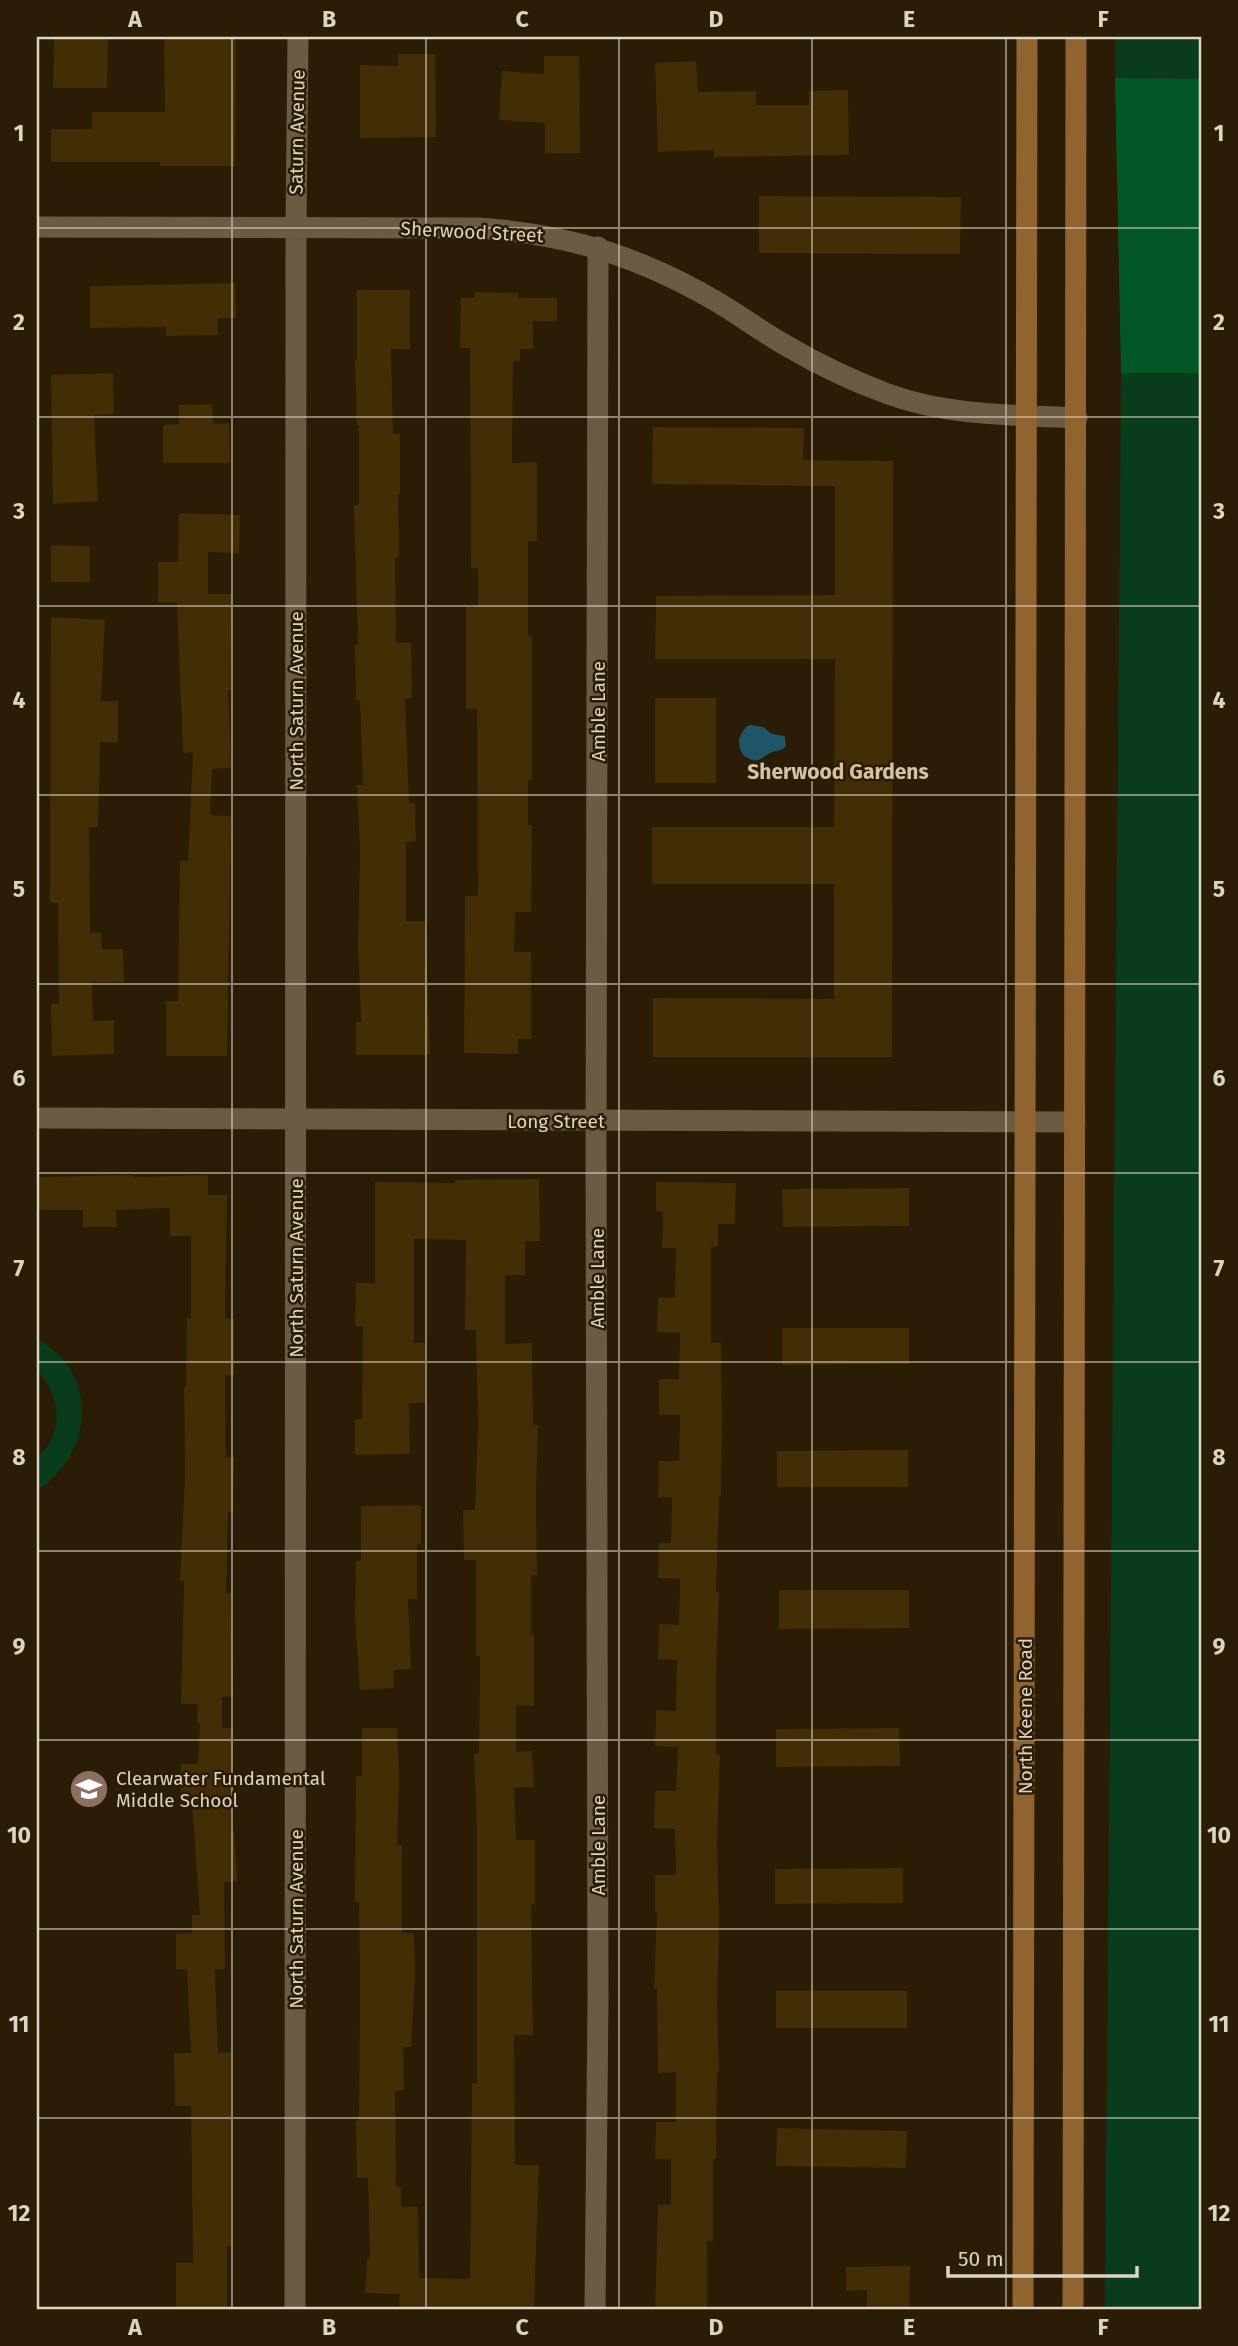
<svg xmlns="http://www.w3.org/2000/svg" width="1238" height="2346" font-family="'Fira Sans',sans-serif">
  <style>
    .green { fill: #083c1d }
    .forest { fill: #035628 }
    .water { fill: #205567 }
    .building { fill: #432d04 }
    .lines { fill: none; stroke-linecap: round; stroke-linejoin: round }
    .street { stroke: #6b5b42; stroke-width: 21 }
    .secondary { stroke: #91632e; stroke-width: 21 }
    .grid { fill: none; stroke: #ddd4c6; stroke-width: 2; stroke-opacity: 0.55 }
    .labels { text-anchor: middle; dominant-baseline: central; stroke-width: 5; stroke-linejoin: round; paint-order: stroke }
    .street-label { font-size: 19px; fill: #ddd4c6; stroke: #2a1c05 }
    .poi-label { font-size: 19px; fill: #ddd4c6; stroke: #2a1c05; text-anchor: start }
    .neighbourhood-label { font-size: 21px; font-weight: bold; fill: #d4c2a6; stroke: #2a1c05 }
    .neatline { fill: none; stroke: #ddd4c6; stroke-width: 2.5 }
    .grid-label { font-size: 23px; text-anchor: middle; font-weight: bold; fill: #ddd4c6 }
  </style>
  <rect width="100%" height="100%" fill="#2a1c05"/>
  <!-- green -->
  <path class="green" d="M 1115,37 L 1201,37 L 1201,79 L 1115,78 Z
    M 1121,373 L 1201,373 L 1201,2309 L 1105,2309 Z
    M 37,1339 C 101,1373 93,1454 37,1491 C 37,1482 34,1466 38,1459 C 41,1452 47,1448 51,1441 C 62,1418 56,1388 37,1371 Z"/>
  <!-- forest -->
  <path class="forest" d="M 1115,78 L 1201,79 L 1201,373 L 1121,373 Z"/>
  <!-- water -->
  <path class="water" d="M 751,725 L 763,727 L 772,734 L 785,736 L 786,746 C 780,752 777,750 770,753 C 759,760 756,764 744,756 C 736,745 738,736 747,726 Z"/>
  <!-- building -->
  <path class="building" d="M 54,37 L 108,37 L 107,88 L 53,88 Z
    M 164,37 L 236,37 L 235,166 L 160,166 L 160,162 L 51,162 L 51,129 L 92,129 L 92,112 L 165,112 Z
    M 398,54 L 435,54 L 436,137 L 360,138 L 360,65 L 398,66 Z
    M 544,56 L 579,56 L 580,153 L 545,153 L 545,123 L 499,120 L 502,71 L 544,74 Z
    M 696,61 L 698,92 L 756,91 L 756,105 L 809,105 L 809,91 L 848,90 L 849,155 L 714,157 L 714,150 L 658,152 L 655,63 Z
    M 759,196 L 961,197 L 960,254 L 759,253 Z
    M 235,283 L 236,318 L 218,318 L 218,335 L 166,336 L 166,327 L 90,328 L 90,286 Z
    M 357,290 L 410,290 L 410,349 L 391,349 L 393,434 L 400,434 L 400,494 L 398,494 L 399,558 L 395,558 L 396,643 L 411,642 L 412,698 L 405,699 L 409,803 L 415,803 L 416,841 L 406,842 L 406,921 L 425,921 L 430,1055 L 356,1055 L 356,1022 L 361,1022 L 358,944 L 360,853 L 357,785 L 363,785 L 360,700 L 356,700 L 355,645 L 358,644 L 354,505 L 359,505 L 359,425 L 357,426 L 355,360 L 357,360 Z
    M 475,292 L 518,293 L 518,298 L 557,298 L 557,321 L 533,321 L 533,349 L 520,349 L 520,361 L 513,361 L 512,463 L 537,462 L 537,541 L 528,541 L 528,636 L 532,636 L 532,780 L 528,780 L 528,825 L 532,825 L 531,912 L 515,912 L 514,952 L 531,952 L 531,1039 L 518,1039 L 518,1054 L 464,1053 L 465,896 L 478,896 L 477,709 L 466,709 L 466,607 L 478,607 L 478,568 L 471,568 L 470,348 L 460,348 L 461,298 L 475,298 Z
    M 113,373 L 114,414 L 94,415 L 98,501 L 53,504 L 51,375 Z
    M 212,404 L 213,424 L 229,423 L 230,463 L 163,463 L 163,425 L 179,424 L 179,405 Z
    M 653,427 L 804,428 L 803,460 L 893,461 L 892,1057 L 653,1057 L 653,998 L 834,999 L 834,884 L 652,884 L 652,827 L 834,827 L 835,659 L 655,659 L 656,596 L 835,595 L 835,486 L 652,484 Z
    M 179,513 L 240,515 L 239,553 L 208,552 L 208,594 L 232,594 L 231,690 L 228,690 L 231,768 L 212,769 L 210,815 L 231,816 L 227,1056 L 166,1056 L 166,1001 L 178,1001 L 180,861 L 188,861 L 193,752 L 183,753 L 177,603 L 158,602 L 158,562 L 178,562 Z
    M 51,545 L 90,546 L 90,582 L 51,582 Z
    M 51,617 L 105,620 L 101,701 L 118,701 L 118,743 L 100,742 L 98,827 L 89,827 L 90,933 L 101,933 L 102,949 L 123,949 L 124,982 L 92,982 L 93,1021 L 114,1020 L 114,1054 L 52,1056 L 51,1004 L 59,1004 L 58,903 L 50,903 Z
    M 655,698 L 716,698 L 716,783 L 655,783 Z
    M 133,1175 L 133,1177 L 208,1175 L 208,1195 L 227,1195 L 225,1319 L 234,1319 L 234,1375 L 225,1375 L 226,1457 L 234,1457 L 233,1512 L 228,1512 L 226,1593 L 231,1593 L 233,1696 L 222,1697 L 222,1728 L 233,1728 L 231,1831 L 234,1831 L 237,1881 L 224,1882 L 225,1969 L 215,1969 L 218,2053 L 231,2053 L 231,2246 L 227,2247 L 227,2309 L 176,2309 L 176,2263 L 193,2263 L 191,2106 L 175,2106 L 174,2053 L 191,2053 L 187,1969 L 176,1969 L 176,1934 L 192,1933 L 192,1915 L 200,1915 L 192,1801 L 180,1801 L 181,1764 L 198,1764 L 200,1723 L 197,1723 L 198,1704 L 181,1704 L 184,1581 L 180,1581 L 185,1474 L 184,1387 L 186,1387 L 187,1318 L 191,1319 L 191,1236 L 170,1236 L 170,1208 L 116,1210 L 117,1227 L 83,1227 L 83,1210 L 37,1210 L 37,1177 Z
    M 539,1179 L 540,1241 L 525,1241 L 525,1275 L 505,1275 L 505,1344 L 532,1343 L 533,1425 L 538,1425 L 536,1494 L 537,1575 L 531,1576 L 531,1634 L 534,1634 L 534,1706 L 516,1705 L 516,1752 L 532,1751 L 534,1787 L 514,1788 L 516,1840 L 535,1840 L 535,1904 L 531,1904 L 533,2035 L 514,2035 L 515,2165 L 539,2165 L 534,2309 L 399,2309 L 400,2294 L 365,2293 L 367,2259 L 370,2259 L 368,2178 L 357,2178 L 356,2121 L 359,2120 L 360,1989 L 359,1902 L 355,1902 L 356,1776 L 362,1776 L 362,1728 L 397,1728 L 399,1777 L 397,1845 L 402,1845 L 402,1933 L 414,1933 L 415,1973 L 411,2047 L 403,2047 L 404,2090 L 395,2091 L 396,2187 L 401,2187 L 401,2207 L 418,2207 L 419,2278 L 470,2279 L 472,2083 L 477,2083 L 477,1829 L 474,1754 L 479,1753 L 480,1656 L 476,1656 L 476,1560 L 464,1560 L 463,1510 L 475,1510 L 478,1425 L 476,1330 L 465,1330 L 466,1240 L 414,1239 L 414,1343 L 425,1343 L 425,1403 L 409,1403 L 410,1454 L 355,1455 L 355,1419 L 362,1419 L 363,1326 L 355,1326 L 356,1283 L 375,1283 L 375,1182 L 455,1183 L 455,1180 Z
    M 656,1182 L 736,1183 L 735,1224 L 718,1224 L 718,1247 L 711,1247 L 711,1343 L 721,1343 L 722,1426 L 721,1497 L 719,1497 L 716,1592 L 719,1592 L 716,1674 L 716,1755 L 720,1755 L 717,1841 L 719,1923 L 717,2005 L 719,2072 L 717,2072 L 716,2159 L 713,2159 L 713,2241 L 707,2241 L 707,2309 L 655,2309 L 658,2205 L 671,2205 L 671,2159 L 655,2159 L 656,2122 L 676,2122 L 676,2072 L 658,2073 L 657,1989 L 654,1989 L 657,1912 L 655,1912 L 655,1875 L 676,1875 L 675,1829 L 654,1828 L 655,1791 L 676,1791 L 678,1747 L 655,1746 L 656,1710 L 676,1711 L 677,1660 L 658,1659 L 659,1624 L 679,1625 L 680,1579 L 658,1578 L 659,1543 L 671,1543 L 672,1497 L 658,1497 L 659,1461 L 679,1461 L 680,1415 L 659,1415 L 659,1379 L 679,1379 L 680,1333 L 657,1332 L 658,1297 L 675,1298 L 676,1248 L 662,1248 L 663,1212 L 656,1211 Z
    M 909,1188 L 909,1226 L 783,1227 L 782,1189 Z
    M 782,1328 L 909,1328 L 909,1364 L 782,1365 Z
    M 908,1450 L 908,1487 L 777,1487 L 777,1451 Z
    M 421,1505 L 421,1544 L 417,1544 L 417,1599 L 408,1599 L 411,1669 L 394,1670 L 394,1688 L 360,1690 L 355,1618 L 356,1561 L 361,1561 L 361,1506 Z
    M 779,1590 L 909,1590 L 909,1628 L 779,1629 Z
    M 899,1728 L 900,1766 L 776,1767 L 776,1729 Z
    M 903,1868 L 903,1903 L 775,1904 L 775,1869 Z
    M 776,1991 L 907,1991 L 907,2028 L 776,2028 Z
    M 777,2128 L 907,2131 L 906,2168 L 776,2166 Z
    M 910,2266 L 909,2309 L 867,2309 L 867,2290 L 846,2291 L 846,2267 Z"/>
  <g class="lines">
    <!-- street -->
    <path class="street" d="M 37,227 L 478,228 C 569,234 641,257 719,303 C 742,317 764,333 787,346 C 819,365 853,381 888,394 C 948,416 1014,415 1077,418
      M 37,1118 L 1075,1122
      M 295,2309 L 296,227 L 298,37
      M 595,2309 L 598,2000 L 596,1146 L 598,247"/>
    <!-- secondary -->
    <path class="secondary" d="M 1023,2309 L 1027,37
      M 1073,2309 L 1076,37"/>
  </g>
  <!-- grid -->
  <path class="grid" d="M 232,37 L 232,2309M 426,37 L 426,2309M 619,37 L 619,2309M 812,37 L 812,2309M 1006,37 L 1006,2309M 37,228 L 1201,228M 37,417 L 1201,417M 37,606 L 1201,606M 37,795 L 1201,795M 37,984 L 1201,984M 37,1173 L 1201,1173M 37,1362 L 1201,1362M 37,1551 L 1201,1551M 37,1740 L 1201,1740M 37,1929 L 1201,1929M 37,2118 L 1201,2118"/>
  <!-- icons -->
  <defs>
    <g id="school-disc" transform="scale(2.0125)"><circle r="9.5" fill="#8d6e63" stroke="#2a1c05"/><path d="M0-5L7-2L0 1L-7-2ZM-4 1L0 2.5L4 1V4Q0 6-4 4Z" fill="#fff"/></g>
  </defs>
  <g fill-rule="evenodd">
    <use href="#school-disc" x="89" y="1789"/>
  </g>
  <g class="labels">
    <!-- street labels -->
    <g class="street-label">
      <text transform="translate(297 132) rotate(-89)">Saturn Avenue</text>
      <text transform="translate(472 232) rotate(3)">Sherwood Street</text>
      <text transform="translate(296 701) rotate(-90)">North Saturn Avenue</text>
      <text transform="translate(598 711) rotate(-90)">Amble Lane</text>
      <text x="556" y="1121">Long Street</text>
      <text transform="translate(296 1268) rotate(-90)">North Saturn Avenue</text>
      <text transform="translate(597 1278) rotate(-90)">Amble Lane</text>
      <text transform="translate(1025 1716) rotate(-90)">North Keene Road</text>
      <text transform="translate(598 1845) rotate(-90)">Amble Lane</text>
      <text transform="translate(296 1919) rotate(-90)">North Saturn Avenue</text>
    </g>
    <!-- poi labels -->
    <g class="poi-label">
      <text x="116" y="1778">Clearwater Fundamental<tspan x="116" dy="22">Middle School</tspan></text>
    </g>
    <!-- neighbourhood labels -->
    <g class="neighbourhood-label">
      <text x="838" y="772">Sherwood Gardens</text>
    </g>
  </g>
  <!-- border -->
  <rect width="1238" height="2346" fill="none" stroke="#2a1c05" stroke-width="77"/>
  <!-- scale -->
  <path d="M948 2266v10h189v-10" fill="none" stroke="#ddd4c6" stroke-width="3.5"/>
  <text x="958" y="2266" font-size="21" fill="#ddd4c6" stroke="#2a1c05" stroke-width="5" paint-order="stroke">50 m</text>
  <rect x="38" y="38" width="1162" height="2270" class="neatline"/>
  <g class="grid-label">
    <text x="135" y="27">A</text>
    <text x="329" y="27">B</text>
    <text x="522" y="27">C</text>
    <text x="716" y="27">D</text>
    <text x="909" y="27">E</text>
    <text x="1103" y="27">F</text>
    <text x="19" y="141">1</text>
    <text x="1219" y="141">1</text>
    <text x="19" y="330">2</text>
    <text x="1219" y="330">2</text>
    <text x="19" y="519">3</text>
    <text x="1219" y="519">3</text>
    <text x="19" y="708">4</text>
    <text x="1219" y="708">4</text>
    <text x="19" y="897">5</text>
    <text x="1219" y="897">5</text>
    <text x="19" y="1086">6</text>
    <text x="1219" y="1086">6</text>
    <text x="19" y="1276">7</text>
    <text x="1219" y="1276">7</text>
    <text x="19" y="1465">8</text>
    <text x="1219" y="1465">8</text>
    <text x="19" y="1654">9</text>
    <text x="1219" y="1654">9</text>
    <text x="19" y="1843">10</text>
    <text x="1219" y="1843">10</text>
    <text x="19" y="2032">11</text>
    <text x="1219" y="2032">11</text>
    <text x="19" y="2221">12</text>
    <text x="1219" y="2221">12</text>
    <text x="135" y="2335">A</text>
    <text x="329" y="2335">B</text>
    <text x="522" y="2335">C</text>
    <text x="716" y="2335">D</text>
    <text x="909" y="2335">E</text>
    <text x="1103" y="2335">F</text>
  </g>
</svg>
